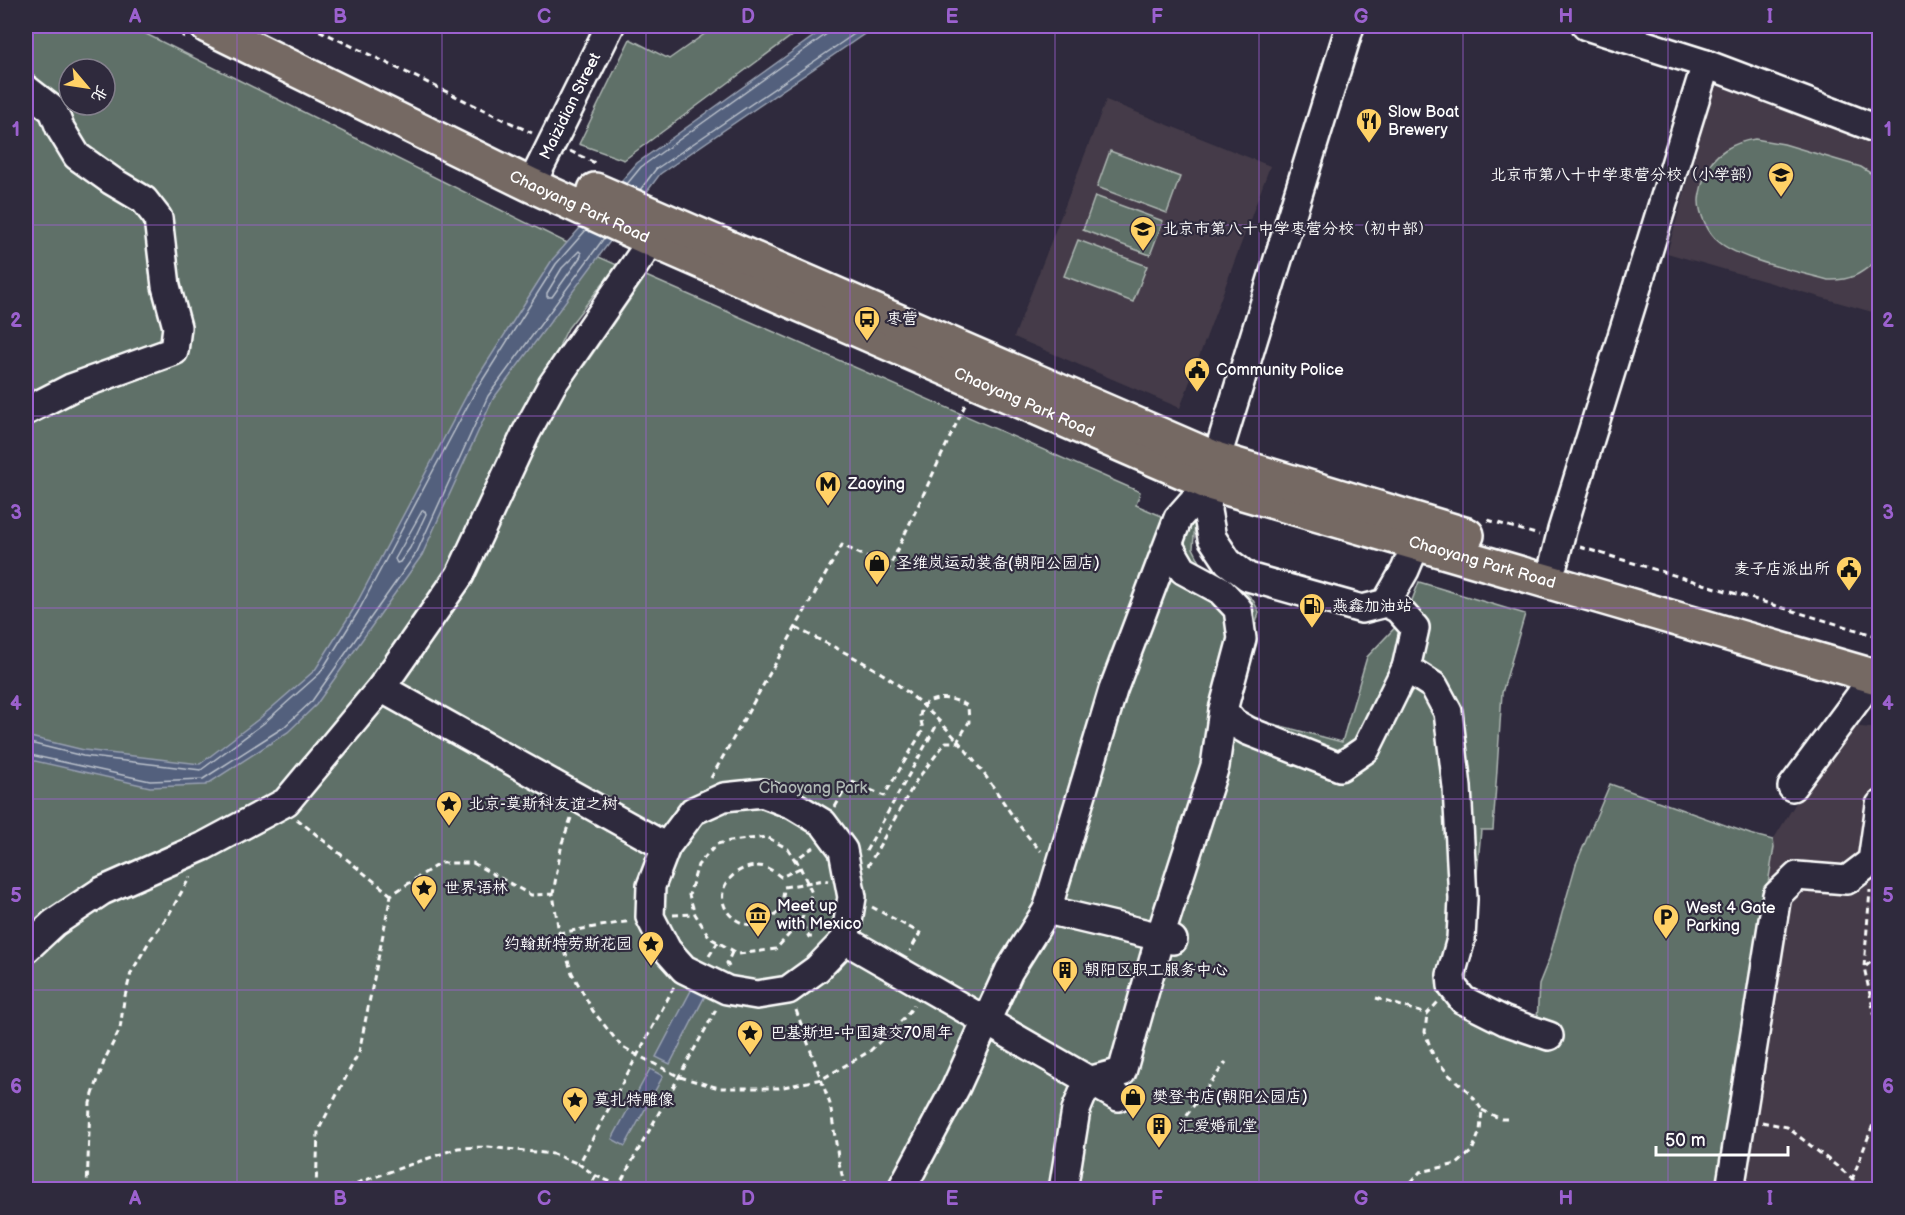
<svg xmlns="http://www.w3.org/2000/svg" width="1905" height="1215" font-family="'Balsamiq Sans','LXGW WenKai TC',sans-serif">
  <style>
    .built { fill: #443b48 }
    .green { fill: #5e6f67; stroke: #aeb7b3; stroke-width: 1.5; fill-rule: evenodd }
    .water { fill: #53617d; stroke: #98a0b1; stroke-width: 1.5 }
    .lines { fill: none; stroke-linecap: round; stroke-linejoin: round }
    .shore { stroke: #bac0cb; stroke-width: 1.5 }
    .minor-casing { stroke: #fff; stroke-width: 32 }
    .major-casing { stroke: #fff; stroke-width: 38 }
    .path { stroke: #fff; stroke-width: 3; stroke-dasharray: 6 4.5; stroke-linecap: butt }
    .minor { stroke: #2f2a3d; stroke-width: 27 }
    .major { stroke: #756964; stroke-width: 33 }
    .grid { fill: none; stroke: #9c61cf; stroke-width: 1.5; stroke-opacity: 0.55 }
    .labels { text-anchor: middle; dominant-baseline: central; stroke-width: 4.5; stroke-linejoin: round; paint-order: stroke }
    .street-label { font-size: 16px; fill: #fff; stroke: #2f2a3d }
    .poi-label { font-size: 16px; fill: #fff; stroke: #2f2a3d; text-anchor: start }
    .park-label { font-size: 16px; fill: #aeb7b3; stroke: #2f2a3d }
    .neatline { fill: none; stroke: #9c61cf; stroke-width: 2 }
    .grid-label { font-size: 20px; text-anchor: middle; font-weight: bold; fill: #9c61cf }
  </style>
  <rect width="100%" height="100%" fill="#2f2a3d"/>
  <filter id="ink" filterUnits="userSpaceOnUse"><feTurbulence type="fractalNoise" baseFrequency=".0167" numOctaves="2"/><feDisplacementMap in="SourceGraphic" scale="12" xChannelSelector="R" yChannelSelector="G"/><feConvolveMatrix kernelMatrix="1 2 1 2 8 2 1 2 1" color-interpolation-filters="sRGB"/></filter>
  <g filter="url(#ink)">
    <!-- built -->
    <path class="built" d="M 1715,85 L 1879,143 L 1879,314 L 1667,253 Z
      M 1106,100 L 1270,166 L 1180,408 L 1014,337 Z
      M 1844,725 L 1879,729 L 1879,1189 L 1726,1190 L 1730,1116 L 1774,847 L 1773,840 Z"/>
    <!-- green -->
    <path class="green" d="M 26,26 L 130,26 L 563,241 L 617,265 L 568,328 L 560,344 L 585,365 L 646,276 L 1140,492 L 1136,505 L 1166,518 L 1178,518 L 1195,523 L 1193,548 L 1206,574 L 1242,589 L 1253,600 L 1259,612 L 1238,691 L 1239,715 L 1342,742 L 1367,657 L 1406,616 L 1419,582 L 1525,614 L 1502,693 L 1493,830 L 1481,830 L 1466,993 L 1537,1022 L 1539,984 L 1549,959 L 1576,864 L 1610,784 L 1750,834 L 1773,840 L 1774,847 L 1730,1116 L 1726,1189 L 26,1189 ZM 69,69 L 105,69 L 105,105 L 69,105 Z
      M 716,26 L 805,26 L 624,160 L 579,144 L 630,39 L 669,59 Z
      M 1755,139 L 1784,144 L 1861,167 L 1875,176 L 1879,183 L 1879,259 C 1861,273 1853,281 1828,280 C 1800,272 1740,260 1719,242 C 1709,235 1699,214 1699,201 C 1699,193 1703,182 1705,174 C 1712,153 1735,142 1755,139 Z
      M 1110,151 L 1180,177 L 1167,213 L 1097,187 Z
      M 1095,196 L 1163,221 L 1150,255 L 1083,230 Z
      M 1078,240 L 1147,266 L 1133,302 L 1064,276 Z"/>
    <!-- water -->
    <path class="water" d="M 828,26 L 876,26 L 660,174 L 493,399 L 422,555 L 316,705 L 288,732 L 206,785 L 150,787 L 26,759 L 26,736 L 84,750 L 200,764 L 260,718 L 315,670 L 353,610 L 470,389 L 552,260 L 637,163 Z
      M 695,983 L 708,990 L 670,1064 L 656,1057 Z
      M 650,1069 L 663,1076 L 625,1146 L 612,1139 Z"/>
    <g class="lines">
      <!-- shore -->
      <path class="shore" d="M 627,184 L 641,167 L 828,33 L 831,26
        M 640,190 L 656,169 L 866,26
        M 579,251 L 581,253 L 581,256 L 552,297 L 547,297 L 547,293 L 562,268 Z
        M 422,511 L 425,511 L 426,514 L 410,548 L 400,562 L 397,563 L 395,559 Z
        M 26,742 L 83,756 L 201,770 L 264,723 L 320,673 L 358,612 L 475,392 L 556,264 L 586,230
        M 26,754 L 150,781 L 203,779 L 284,727 L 312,701 L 417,552 L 488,396 L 604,238"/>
      <!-- minor casing -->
      <g class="minor-casing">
        <g id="minor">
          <path d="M 1350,26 L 1209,483 L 1207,511 L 1212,538 L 1228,562 L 1248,577 L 1362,609 L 1386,603 L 1405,570 L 1416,544"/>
          <path d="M 1586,26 L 1706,64 L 1880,130"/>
          <path d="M 26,89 L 53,110 L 60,128 L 77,156 L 112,181 L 144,200 L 158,218 L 166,286 L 177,327 L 174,351 L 71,388 L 26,411"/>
          <path id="s1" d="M 531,185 L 610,26"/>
          <path d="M 1169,546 L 1183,570 L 1220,590 L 1238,609 L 1242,639 L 1223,710 L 1234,723 L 1248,731 L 1340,767 L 1366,749 L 1406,668"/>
          <path d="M 1554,562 L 1562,530 L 1706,64"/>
          <path d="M 1386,603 L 1398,609 L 1415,628 L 1406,668 L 1434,686 L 1448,712 L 1457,787 L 1463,899 L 1461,939 L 1451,975 L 1452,986 L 1463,1000 L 1505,1021 L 1549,1036"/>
          <path d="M 381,688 L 666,847"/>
          <path d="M 1792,787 L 1859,697 L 1872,676"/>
          <path d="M 762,793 L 793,805 L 823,823 L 843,850 L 852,897 L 845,940 L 817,969 L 788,990 L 757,995 L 727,990 L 684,969 L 667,950 L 650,917 L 651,886 L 666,847 L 693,811 L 724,797 Z"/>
          <path d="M 1047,910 L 1173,940"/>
          <path d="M 845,940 L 1118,1097"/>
          <path d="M 26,949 L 54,923 L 102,891 L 204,846 L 286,802 L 381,688 L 460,575 L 526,433 L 552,385 L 652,240"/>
          <path d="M 901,1190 L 956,1087 L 1009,971 L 1047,910 L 1113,690 L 1178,518 L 1209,483"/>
          <path d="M 1063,1190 L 1076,1110 L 1088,1081 L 1122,1072 L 1160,937 L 1215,766 L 1223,710"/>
          <path d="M 1730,1190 L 1777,895 L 1797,876 L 1847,880 L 1872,861 L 1880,805"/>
        </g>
      </g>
      <!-- major casing -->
      <g class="major-casing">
        <g id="major">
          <path id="s2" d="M 207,26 L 531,185 L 652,240 L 1209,483 L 1880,678"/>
          <path d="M 595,190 L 1216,459 L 1467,535"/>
        </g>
      </g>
      <!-- path -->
      <path class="path" d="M 163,26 L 185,37
        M 310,26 L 532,133
        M 570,151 L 597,164
        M 1488,520 L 1539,535
        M 1580,547 L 1880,637
        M 796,628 C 829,645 866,661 897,684 C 926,706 956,736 978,766 C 1000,794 1016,826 1041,851
        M 711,778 L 842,545 L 889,568 L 965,405
        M 835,807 L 850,781 L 884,796 L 923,730 L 920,716 L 922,706 C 937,695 952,697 968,706 L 969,722 L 957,742 L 946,742 L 916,781 L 868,866
        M 571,818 L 562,843 L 553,894 L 559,933 L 572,973 L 593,1011 L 621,1046 L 637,1055 L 680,1077 L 719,1088 L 779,1088 L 822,1079 L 870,1051 L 906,1016 L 914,1005
        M 297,819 L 391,895
        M 814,847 L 796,859 L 800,868 L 781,877 C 767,866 760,863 743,869 C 735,872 727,880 724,888 C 712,926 782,948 784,887 L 824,880 L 828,881
        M 866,851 L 938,723
        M 796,862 L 788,849 L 767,837 L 730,841 L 717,844 L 698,865 L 689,895 L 695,914 L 710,938 L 739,954 L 776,949 L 801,921
        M 800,867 L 812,893 L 801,921 L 809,937 L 816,937
        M 872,907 L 920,933 L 910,951
        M 673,915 L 695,914
        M 559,933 L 631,921
        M 709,956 L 718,942
        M 1866,966 L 1880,954
        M 729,967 L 727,963 L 733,950
        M 674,987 L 579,1164 L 596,1176 L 619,1185 L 716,1010
        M 1376,998 L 1427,1014 L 1438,1002
        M 796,1010 L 830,1104 L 839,1163 L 846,1190
        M 1482,1110 L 1501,1119 L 1509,1119
        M 1762,1122 L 1787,1127 L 1867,1190
        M 1180,1124 L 1226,1062
        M 87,1190 L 90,1103 L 105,1059 L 120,1029 L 124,1000 L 131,973 L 150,940 L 168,916 L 190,877
        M 316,1190 L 318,1131 L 359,1052 L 391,895 L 440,863 L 473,863 L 531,895 L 553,894
        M 337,1190 L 458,1148 L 488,1147 L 553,1154 L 579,1164
        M 588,1190 L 596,1176
        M 1404,1190 L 1420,1172 L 1457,1164 L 1472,1151 L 1480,1131 L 1482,1110 L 1470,1093 L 1449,1075 L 1433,1055 L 1425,1032 L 1427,1014
        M 1848,1190 L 1879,1109 L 1876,1022 L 1864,967 L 1870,890"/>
      <!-- minor -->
      <use href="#minor" class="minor"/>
      <!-- major -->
      <use href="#major" class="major"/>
    </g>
  </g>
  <!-- grid -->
  <path class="grid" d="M 237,26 L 237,1190M 442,26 L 442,1190M 646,26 L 646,1190M 850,26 L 850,1190M 1055,26 L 1055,1190M 1259,26 L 1259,1190M 1463,26 L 1463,1190M 1668,26 L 1668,1190M 26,225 L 1880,225M 26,416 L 1880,416M 26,608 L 1880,608M 26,799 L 1880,799M 26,990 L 1880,990"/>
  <!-- icons -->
  <defs>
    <g id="restaurant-pin" transform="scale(1.35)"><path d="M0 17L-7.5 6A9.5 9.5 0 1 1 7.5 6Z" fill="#ffd166" stroke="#2f2a3d"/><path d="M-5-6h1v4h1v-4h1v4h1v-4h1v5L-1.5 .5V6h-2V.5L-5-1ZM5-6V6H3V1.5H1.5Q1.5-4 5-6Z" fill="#111"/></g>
    <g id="school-pin" transform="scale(1.35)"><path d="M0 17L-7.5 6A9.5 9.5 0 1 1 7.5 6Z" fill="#ffd166" stroke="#2f2a3d"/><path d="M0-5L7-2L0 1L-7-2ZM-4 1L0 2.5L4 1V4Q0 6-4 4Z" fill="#111"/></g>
    <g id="bus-pin" transform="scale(1.35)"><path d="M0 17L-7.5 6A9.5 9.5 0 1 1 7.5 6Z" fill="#ffd166" stroke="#2f2a3d"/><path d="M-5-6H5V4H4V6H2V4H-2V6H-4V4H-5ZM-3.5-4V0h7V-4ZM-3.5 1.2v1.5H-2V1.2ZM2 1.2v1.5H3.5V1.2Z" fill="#111"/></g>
    <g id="civic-pin" transform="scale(1.35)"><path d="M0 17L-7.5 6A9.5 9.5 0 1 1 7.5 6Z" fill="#ffd166" stroke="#2f2a3d"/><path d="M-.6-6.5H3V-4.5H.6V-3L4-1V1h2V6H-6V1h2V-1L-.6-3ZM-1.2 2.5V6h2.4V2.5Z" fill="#111"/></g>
    <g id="metro-pin" transform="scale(1.35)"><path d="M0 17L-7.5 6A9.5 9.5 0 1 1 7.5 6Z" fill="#ffd166" stroke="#2f2a3d"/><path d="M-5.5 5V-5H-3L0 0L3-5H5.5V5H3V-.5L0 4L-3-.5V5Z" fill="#111"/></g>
    <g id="shop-pin" transform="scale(1.35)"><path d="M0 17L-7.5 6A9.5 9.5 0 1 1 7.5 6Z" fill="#ffd166" stroke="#2f2a3d"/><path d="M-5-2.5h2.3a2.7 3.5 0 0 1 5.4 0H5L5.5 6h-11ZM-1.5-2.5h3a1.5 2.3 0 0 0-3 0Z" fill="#111"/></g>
    <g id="fuel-pin" transform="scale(1.35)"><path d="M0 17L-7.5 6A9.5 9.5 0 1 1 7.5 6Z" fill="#ffd166" stroke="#2f2a3d"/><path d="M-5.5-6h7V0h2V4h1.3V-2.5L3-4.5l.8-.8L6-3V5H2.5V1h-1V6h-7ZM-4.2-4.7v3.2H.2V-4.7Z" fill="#111"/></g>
    <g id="sight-pin" transform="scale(1.35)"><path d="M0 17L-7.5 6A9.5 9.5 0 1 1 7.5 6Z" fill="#ffd166" stroke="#2f2a3d"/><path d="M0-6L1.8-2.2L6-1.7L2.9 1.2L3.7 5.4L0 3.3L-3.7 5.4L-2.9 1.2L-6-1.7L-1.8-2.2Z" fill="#111"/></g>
    <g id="museum-pin" transform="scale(1.35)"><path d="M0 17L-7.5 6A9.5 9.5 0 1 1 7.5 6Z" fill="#ffd166" stroke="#2f2a3d"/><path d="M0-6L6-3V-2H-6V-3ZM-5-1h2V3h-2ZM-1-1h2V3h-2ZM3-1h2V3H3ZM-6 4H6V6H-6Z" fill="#111"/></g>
    <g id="parking-pin" transform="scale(1.35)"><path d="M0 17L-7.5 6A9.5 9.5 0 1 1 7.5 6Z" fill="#ffd166" stroke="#2f2a3d"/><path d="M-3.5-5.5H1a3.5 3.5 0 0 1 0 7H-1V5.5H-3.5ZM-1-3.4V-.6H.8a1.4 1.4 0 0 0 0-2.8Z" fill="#111"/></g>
    <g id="building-pin" transform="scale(1.35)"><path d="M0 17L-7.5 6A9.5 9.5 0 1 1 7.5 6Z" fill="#ffd166" stroke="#2f2a3d"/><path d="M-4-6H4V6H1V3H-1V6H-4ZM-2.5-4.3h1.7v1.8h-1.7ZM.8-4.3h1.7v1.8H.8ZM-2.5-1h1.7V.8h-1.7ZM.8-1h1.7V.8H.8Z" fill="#111"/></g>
  </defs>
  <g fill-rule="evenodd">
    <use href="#restaurant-pin" x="1369" y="121"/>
    <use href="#school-pin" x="1781" y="175"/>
    <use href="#school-pin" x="1143" y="229"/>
    <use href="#bus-pin" x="867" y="319"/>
    <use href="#civic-pin" x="1197" y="370"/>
    <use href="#metro-pin" x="828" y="484"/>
    <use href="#shop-pin" x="877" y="563"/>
    <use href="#civic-pin" x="1849" y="569"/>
    <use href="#fuel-pin" x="1312" y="606"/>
    <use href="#sight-pin" x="449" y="804"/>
    <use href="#sight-pin" x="424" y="888"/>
    <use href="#museum-pin" x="758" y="915"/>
    <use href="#parking-pin" x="1666" y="917"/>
    <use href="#sight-pin" x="651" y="944"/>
    <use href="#building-pin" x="1065" y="970"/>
    <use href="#sight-pin" x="750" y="1033"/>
    <use href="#shop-pin" x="1133" y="1097"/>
    <use href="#sight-pin" x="575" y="1100"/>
    <use href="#building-pin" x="1159" y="1126"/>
  </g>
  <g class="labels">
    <!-- street labels -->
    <g class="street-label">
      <text stroke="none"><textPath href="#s1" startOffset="88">Maizidian Street</textPath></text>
      <text stroke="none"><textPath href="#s2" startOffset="414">Chaoyang Park Road</textPath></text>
      <text stroke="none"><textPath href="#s2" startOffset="900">Chaoyang Park Road</textPath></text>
      <text stroke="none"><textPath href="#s2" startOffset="1386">Chaoyang Park Road</textPath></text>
    </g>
    <!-- poi labels -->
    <g class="poi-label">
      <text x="1388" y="112">Slow Boat<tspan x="1388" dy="18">Brewery</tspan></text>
      <text x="1762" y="175" text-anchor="end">北京市第八十中学枣营分校（小学部）</text>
      <text x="1162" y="229">北京市第八十中学枣营分校（初中部）</text>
      <text x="886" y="319">枣营</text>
      <text x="1216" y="370">Community Police</text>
      <text x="848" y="484">Zaoying</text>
      <text x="896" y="563">圣维岚运动装备(朝阳公园店)</text>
      <text x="1830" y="569" text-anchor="end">麦子店派出所</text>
      <text x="1332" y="606">燕鑫加油站</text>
      <text x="468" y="804">北京-莫斯科友谊之树</text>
      <text x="444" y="888">世界语林</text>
      <text x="777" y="906">Meet up<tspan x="777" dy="18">with Mexico</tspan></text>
      <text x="1686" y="908">West 4 Gate<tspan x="1686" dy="18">Parking</tspan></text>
      <text x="632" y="944" text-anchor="end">约翰斯特劳斯花园</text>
      <text x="1084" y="970">朝阳区职工服务中心</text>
      <text x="770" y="1033">巴基斯坦-中国建交70周年</text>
      <text x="1152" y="1097">樊登书店(朝阳公园店)</text>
      <text x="594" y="1100">莫扎特雕像</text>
      <text x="1178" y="1126">汇爱婚礼堂</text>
    </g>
    <!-- park labels -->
    <g class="park-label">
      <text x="813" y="788">Chaoyang Park</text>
    </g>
  </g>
  <!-- margin -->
  <rect width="1905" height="1215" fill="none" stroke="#2f2a3d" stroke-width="66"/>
  <!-- north arrow -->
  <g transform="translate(87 87) rotate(119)"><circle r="28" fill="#2f2a3d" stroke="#827f8b" stroke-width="1.5"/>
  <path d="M0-4.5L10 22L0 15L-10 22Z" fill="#ffd166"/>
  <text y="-9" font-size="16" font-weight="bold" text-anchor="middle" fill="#ffffff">北</text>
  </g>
  <!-- scale -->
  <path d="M1656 1146v9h132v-9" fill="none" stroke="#ffffff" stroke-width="3"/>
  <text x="1665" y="1146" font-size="18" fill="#ffffff" stroke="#2f2a3d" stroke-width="4.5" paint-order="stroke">50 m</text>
  <rect x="33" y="33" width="1839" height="1149" class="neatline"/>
  <g class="grid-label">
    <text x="135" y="23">A</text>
    <text x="340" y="23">B</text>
    <text x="544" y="23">C</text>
    <text x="748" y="23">D</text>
    <text x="952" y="23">E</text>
    <text x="1157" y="23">F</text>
    <text x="1361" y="23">G</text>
    <text x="1566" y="23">H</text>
    <text x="1770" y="23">I</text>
    <text x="16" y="136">1</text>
    <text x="1888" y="136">1</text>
    <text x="16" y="327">2</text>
    <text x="1888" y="327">2</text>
    <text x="16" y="519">3</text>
    <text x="1888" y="519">3</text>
    <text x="16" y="710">4</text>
    <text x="1888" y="710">4</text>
    <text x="16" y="902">5</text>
    <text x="1888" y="902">5</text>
    <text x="16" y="1093">6</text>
    <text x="1888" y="1093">6</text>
    <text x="135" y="1205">A</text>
    <text x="340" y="1205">B</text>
    <text x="544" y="1205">C</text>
    <text x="748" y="1205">D</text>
    <text x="952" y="1205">E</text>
    <text x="1157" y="1205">F</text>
    <text x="1361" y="1205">G</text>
    <text x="1566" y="1205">H</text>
    <text x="1770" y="1205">I</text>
  </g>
</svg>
